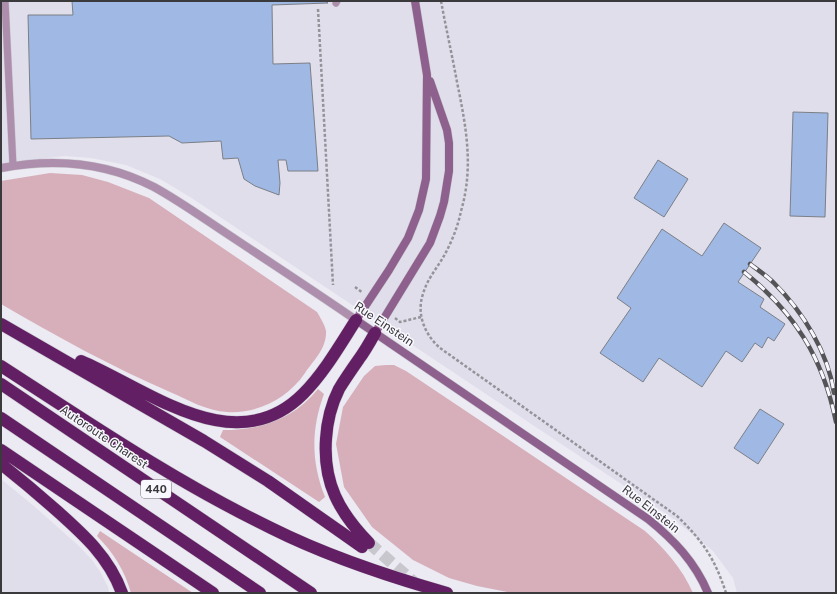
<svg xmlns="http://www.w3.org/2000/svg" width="837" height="594" font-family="'Public Sans',sans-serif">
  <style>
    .built { fill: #e1deec }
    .green { fill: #d6afba }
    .building { fill: #9fb8e4; stroke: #7b7f86 }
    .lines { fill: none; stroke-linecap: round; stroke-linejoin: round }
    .highway-tunnel { stroke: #c8c7ce; stroke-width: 12; stroke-dasharray: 12 6; stroke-linecap: butt }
    .lane-casing { stroke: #c8c7ce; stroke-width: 8 }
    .street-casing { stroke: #c8c7ce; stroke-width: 9 }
    .secondary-casing { stroke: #c8c7ce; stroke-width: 9 }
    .highway-casing { stroke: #c8c7ce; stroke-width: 13 }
    .path { stroke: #949399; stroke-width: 2.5; stroke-dasharray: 3 2; stroke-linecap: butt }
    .lane { stroke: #ae8ead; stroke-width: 7 }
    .street { stroke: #ae8ead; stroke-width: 8 }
    .secondary { stroke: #8e608e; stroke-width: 8 }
    .highway { stroke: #621f63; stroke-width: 12 }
    .rail-casing { stroke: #545356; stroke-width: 4.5 }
    .rail { stroke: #f9f8fe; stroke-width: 3; stroke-dasharray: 9; stroke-linecap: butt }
    .labels { text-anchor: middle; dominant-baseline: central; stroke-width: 3; stroke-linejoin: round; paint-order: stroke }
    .shield { fill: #f9f8fe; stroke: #737276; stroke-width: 1 }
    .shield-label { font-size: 11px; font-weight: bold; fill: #3a393c }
    .street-label { font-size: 12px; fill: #3a393c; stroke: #f9f8fe }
  </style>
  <rect width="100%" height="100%" fill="#eceaf2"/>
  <!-- built -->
  <path class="built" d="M 1,1 L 836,1 L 836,593 L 737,593 L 733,578 L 713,551 L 671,517 L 190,197 L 160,179 L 126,165 L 91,158 L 64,156 L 1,164 Z
    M 1,479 L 35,507 L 79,546 L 92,560 L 101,573 L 108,587 L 109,593 L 1,593 Z"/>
  <!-- green -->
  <path class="green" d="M 50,173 L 82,175 L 108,182 L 149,198 L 317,312 C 320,317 325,325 326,331 C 327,348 314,360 305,373 C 288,398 258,414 227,412 C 207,411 188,400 170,392 C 112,367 56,336 1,304 L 1,181 Z
    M 386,365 L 394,365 L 406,371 L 645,531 C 665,549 682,568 693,593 L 513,593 L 477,586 L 449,578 L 413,560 L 372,527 L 344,487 L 336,444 L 343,407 L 364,376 L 375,366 Z
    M 318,389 L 324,394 C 311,429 311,462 325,497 L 319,502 L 220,437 L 223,430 C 260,430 294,419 318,389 Z
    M 100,531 L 193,593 L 131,593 C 125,571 113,552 97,536 Z"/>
  <!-- building -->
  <path class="building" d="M 72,1 L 325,1 L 328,3 L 272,5 L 273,64 L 310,63 L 318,171 L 288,171 L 286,160 L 278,160 L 280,183 L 279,195 L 255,186 L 244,179 L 238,158 L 223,159 L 221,141 L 182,143 L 169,136 L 31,139 L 28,15 L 73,15 Z
    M 793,112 L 828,113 L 825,217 L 790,216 Z
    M 658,160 L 688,179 L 664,217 L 634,198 Z
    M 724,223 L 761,248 L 738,282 L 764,299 L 760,307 L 785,324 L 774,341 L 768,337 L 762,348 L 755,343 L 742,362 L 726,351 L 702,387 L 659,358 L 643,382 L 600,353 L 631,308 L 617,298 L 662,229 L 702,256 Z
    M 760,409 L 784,424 L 758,464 L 734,448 Z"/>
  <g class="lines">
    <!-- highway-tunnel -->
    <path class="highway-tunnel" d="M 369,543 L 416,584"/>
    <!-- lane casing -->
    <g class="lane-casing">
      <path id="lane" d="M 5,1 L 13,166
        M 336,3 L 337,1"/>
    </g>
    <!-- street casing -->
    <g class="street-casing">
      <path id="street" d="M 1,168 C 54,158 106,162 154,187 C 183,203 210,223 238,241 C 277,267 317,293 356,320"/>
    </g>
    <!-- secondary casing -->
    <g class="secondary-casing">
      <path id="secondary" d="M 415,1 L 427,75 L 426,179 L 419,210 L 408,238 L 389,270 L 356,320 L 648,519 C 674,540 695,562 708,593
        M 375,333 L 430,243 L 440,216 L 444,202 L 449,171 L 449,143 L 447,130 L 430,81"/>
    </g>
    <!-- highway casing -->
    <g class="highway-casing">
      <path id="highway" d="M 1,324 L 204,441 L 268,481 L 362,547
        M 81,361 C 149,390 235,462 303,394 C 324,373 340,345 356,320
        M 1,366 C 89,423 176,482 271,528 C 327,556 387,576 447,593
        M 1,384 L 311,593
        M 1,418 L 260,593
        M 1,450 L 213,593
        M 1,464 C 20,479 38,494 56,510 C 83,534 109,557 122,593
        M 369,543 C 339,512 323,483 326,439 C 327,422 331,405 339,389 C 345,379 352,369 359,359 C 365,351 370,342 375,333"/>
    </g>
    <!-- path -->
    <path class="path" d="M 441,1 C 446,28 452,55 457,82 C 466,126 474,167 461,211 C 458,226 452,241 445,254 C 438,267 427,279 423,294 C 416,314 425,335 440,348 L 677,516 C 703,541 715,559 726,593
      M 318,9 L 333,285
      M 355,287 L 363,293
      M 395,318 L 400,322 L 421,317"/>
    <!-- lane -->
    <use href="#lane" class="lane"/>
    <!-- street -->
    <use href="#street" class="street"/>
    <!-- secondary -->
    <use href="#secondary" class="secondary"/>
    <!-- highway -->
    <use href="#highway" class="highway"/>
    <!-- rail casing -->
    <g class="rail-casing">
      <path id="rail" d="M 750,264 C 758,270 767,276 774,283 C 803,312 828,352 834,393
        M 744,272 C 795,313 823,358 836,422"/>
    </g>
    <!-- rail -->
    <use href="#rail" class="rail"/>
  </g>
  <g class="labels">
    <!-- shield labels -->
    <rect class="shield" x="141" y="480" width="30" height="18" rx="3"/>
    <g class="shield-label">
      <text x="156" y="489">440</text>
    </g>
    <!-- street labels -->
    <g class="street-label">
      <text transform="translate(384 324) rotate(34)">Rue Einstein</text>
      <text transform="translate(104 437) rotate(34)">Autoroute Charest</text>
      <text transform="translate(651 509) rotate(38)">Rue Einstein</text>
    </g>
  </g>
  <!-- border -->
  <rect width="837" height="594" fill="none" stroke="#3a393c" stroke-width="4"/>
</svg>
